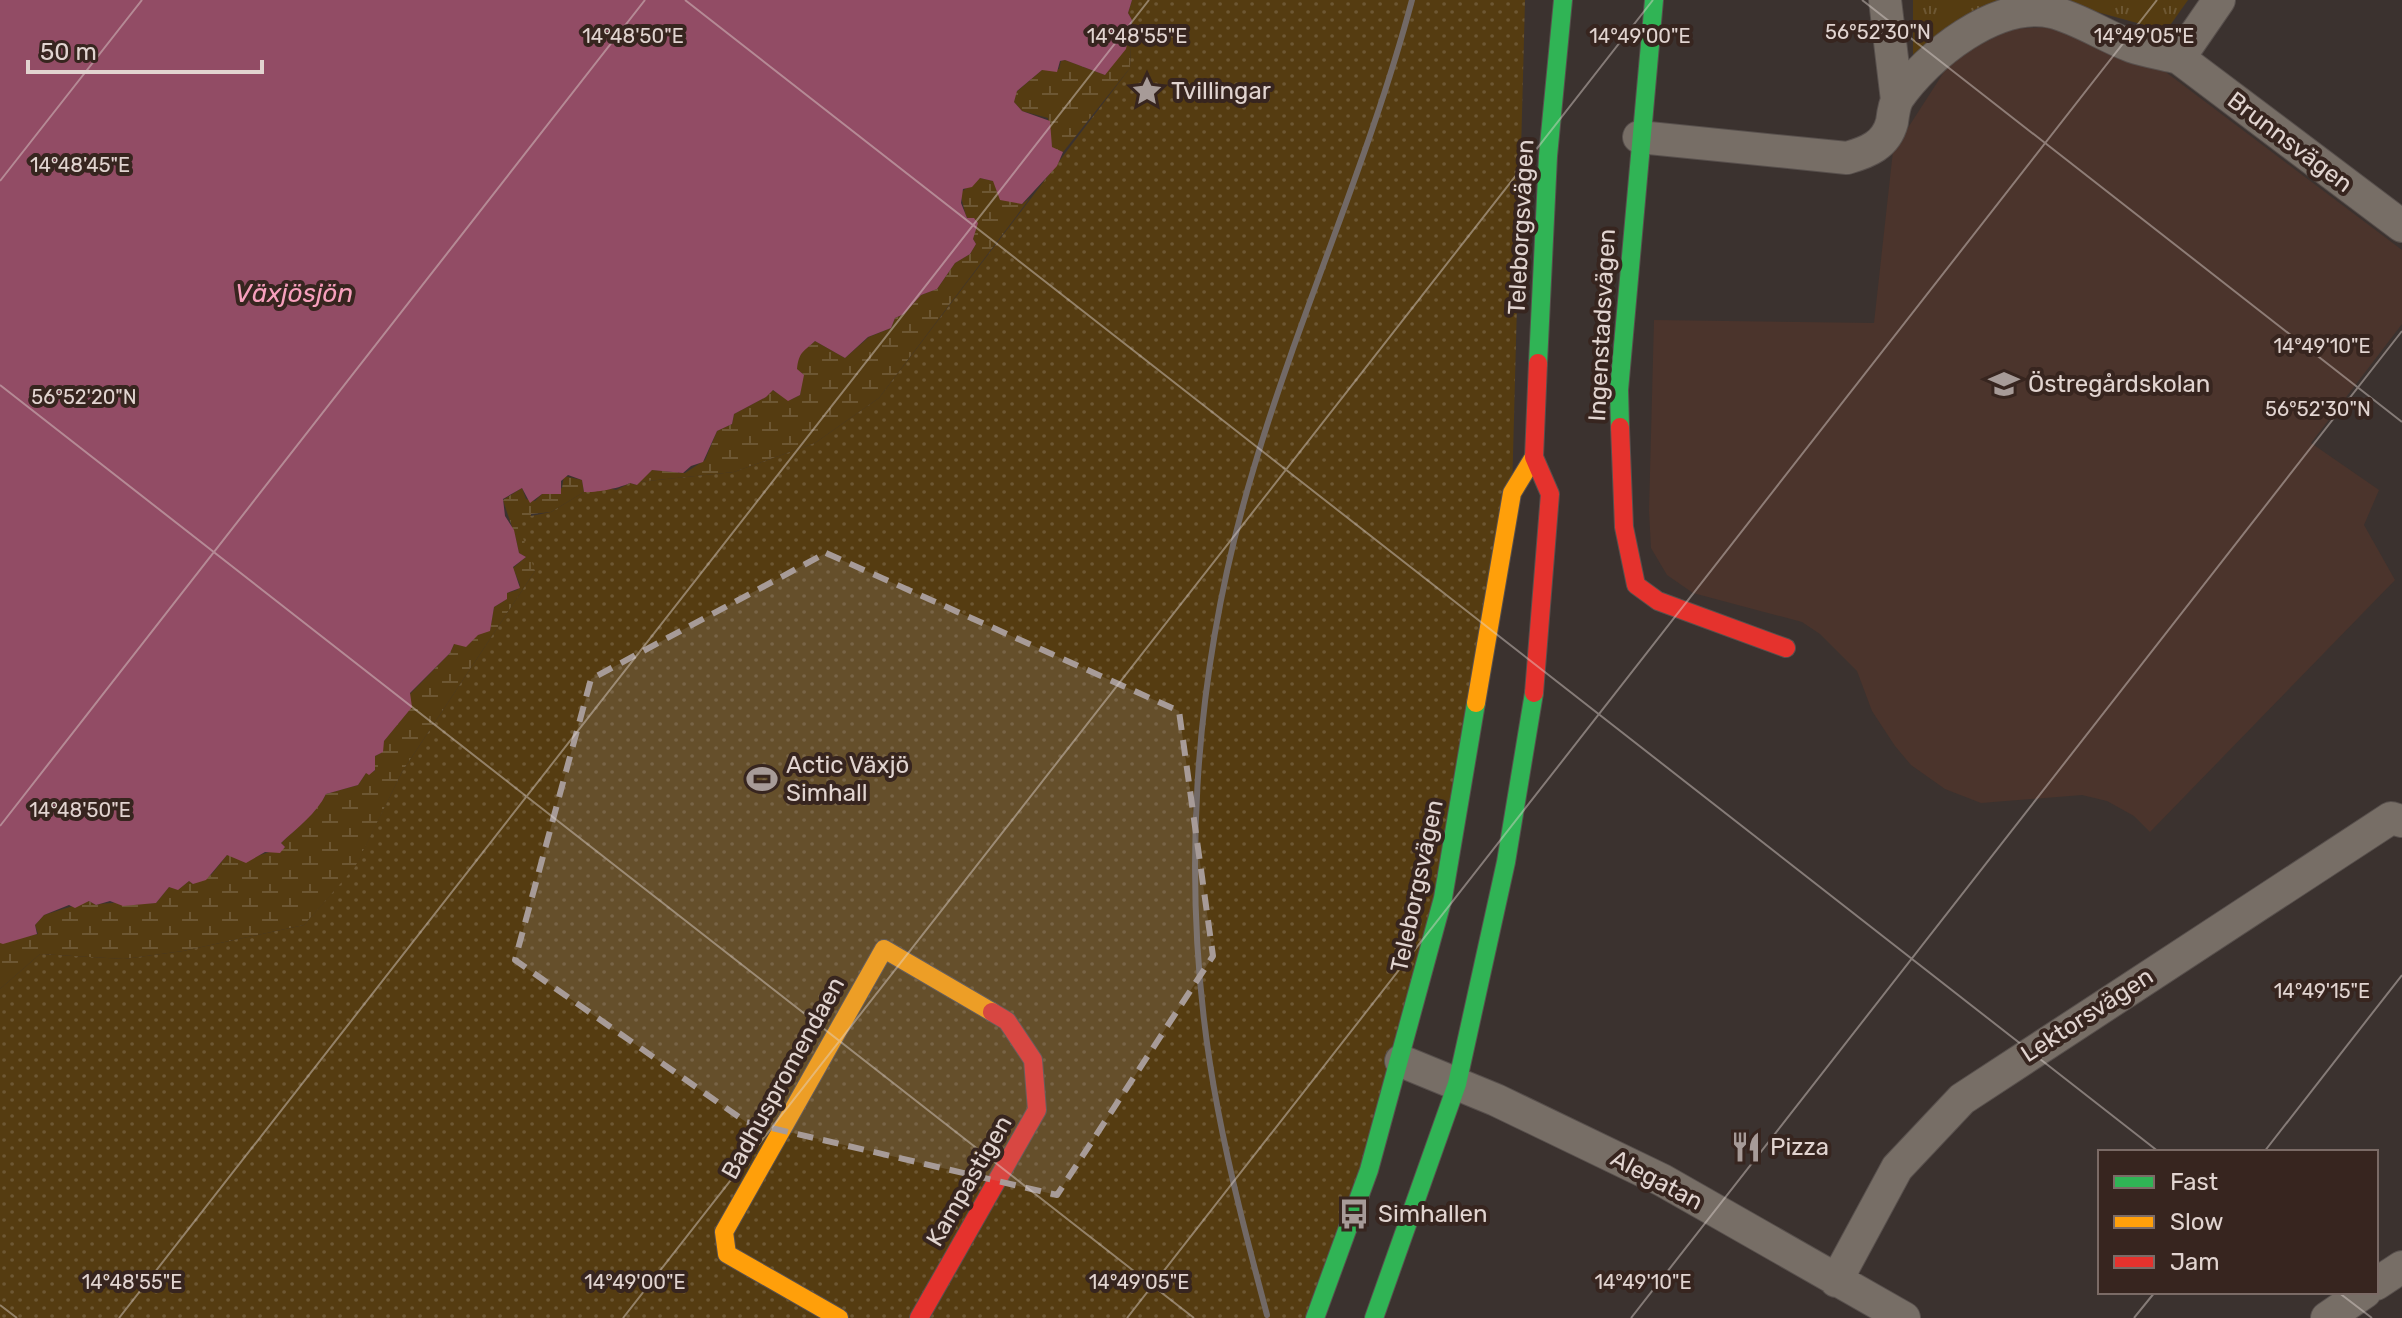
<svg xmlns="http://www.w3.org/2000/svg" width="2402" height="1318" font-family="Rubik,sans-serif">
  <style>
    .built { fill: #4b342c }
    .grass { fill: url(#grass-tufts) }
    .wetland { fill: url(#wetland-marsh) }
    .park { fill: url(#park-dots) }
    .water { fill: #924c65 }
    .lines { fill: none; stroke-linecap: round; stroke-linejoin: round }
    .street-casing { stroke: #58504d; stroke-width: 34 }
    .fast-casing { stroke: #58504d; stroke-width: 20 }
    .slow-casing { stroke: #58504d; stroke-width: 20 }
    .jam-casing { stroke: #58504d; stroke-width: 20 }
    .street { stroke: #776e66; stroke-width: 32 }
    .fast { stroke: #30b455; stroke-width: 18 }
    .slow { stroke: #ff9f0a; stroke-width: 18 }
    .jam { stroke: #e5322d; stroke-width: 18 }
    .rail { stroke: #726966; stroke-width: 6 }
    .marked { fill: #a79b98; fill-opacity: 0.2; stroke: #a79b98; stroke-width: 6; stroke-dasharray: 16 10; stroke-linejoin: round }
    .ticks { fill: none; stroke: #e1d4d0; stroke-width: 2; stroke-opacity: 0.45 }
    .labels { text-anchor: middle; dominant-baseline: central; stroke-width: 8; stroke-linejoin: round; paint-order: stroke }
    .poi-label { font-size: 24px; fill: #e1d4d0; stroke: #37251f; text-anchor: start }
    .street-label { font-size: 24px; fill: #e1d4d0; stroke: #37251f }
    .water-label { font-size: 26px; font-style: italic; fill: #f7a0bd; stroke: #37251f }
    .ticks-label { font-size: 20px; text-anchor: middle; fill: #e1d4d0; stroke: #37251f; stroke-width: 8; stroke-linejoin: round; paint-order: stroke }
  </style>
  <defs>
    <pattern id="grass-tufts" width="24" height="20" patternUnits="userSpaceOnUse" patternTransform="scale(2)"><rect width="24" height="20" fill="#553c11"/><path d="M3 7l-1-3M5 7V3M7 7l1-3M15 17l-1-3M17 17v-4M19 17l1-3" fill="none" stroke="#6d5733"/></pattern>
    <pattern id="wetland-marsh" width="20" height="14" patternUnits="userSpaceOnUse" patternTransform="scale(2)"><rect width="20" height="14" fill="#553c11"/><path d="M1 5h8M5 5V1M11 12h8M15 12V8" fill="none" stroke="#6d5733"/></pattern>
    <pattern id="park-dots" width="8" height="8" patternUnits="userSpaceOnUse" patternTransform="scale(2)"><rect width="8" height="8" fill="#553c11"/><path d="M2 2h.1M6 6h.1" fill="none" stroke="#6d5733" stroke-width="1.8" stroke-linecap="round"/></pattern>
  </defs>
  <rect width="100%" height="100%" fill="#3b322f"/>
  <!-- built -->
  <path class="built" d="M 2066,26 L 2163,70 L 2402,250 L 2402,324 L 2311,443 L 2379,490 L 2364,525 L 2395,580 L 2150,832 L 2134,816 L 2107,801 L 2082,795 L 1981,803 L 1945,789 L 1911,765 L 1895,746 L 1872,711 L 1857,671 L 1820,634 L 1802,622 L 1693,593 L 1667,575 L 1651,548 L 1649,511 L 1654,320 L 1874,323 L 1893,151 L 1953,58 L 2012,29 Z"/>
  <!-- grass -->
  <path class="grass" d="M 1913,0 L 2003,0 L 1913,69 Z
    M 2054,0 L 2188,0 L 2166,31 Z"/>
  <!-- wetland -->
  <path class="wetland" d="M 1132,20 L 1130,68 L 1063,152 L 1052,148 L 1048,118 L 1022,111 L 1014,102 L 1015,93 L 1042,70 L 1059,69 L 1061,61 L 1065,60 L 1105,75 L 1131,38 Z
    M 980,178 L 993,181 L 1022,204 L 1030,198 L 879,398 L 815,443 L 734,472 L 638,482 L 652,470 L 685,473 L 705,460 L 717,431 L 732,424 L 734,414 L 766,397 L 772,390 L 790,400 L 800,395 L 803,374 L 796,369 C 800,349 801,354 815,341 L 845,358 L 869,337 L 891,328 L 895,318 L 904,314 L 921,295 L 937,289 L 955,263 L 970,254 L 976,244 L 973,239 L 976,227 L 966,216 L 960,193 Z
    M 564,476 L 582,480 L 584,492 L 551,512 L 531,514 L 535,571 L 402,772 L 355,868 L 304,925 L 183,951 L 124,959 L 40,954 L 0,989 L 0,943 L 38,934 L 35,925 L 44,915 L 89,901 L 96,905 C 113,901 136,904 156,903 L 169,887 L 179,889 L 189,881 L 193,884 L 211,875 L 227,855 L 251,858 L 285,847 L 281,843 C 297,828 316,813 326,794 L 358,785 L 366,773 L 375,771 L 375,756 L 381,753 L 384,741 L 409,710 L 410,694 L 450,653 L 454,644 L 470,643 L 477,635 L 490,630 L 494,607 L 507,599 L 507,593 L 517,590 L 520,585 L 513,568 L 526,557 L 519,553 C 516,534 508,517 503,500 L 522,488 L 526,499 L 535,501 L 542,494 L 562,488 Z"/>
  <!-- park -->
  <path class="park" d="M 1132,0 L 1525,0 L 1512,493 L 1443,898 L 1315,1318 L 0,1318 L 0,989 L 40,954 L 124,959 L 183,951 L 304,925 L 355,867 L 402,772 L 535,571 L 516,519 L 551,512 L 584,492 L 604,487 L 616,490 L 630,483 L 636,485 L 638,482 L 734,472 L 815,443 L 879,398 L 1130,68 L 1132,20 L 1128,13 Z"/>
  <!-- water -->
  <path class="water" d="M 0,0 L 1132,0 L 1128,13 L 1132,20 L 1126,49 L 1105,75 L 1065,60 L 1060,61 L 1057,72 L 1042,70 L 1017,91 L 1014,102 L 1022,111 L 1050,121 L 1052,147 L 1063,152 L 1057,166 L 1022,204 L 1000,200 L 993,181 L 980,178 L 972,187 L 963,189 L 961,203 L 967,218 L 974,218 L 978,223 L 973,239 L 976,244 L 970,254 L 955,263 L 937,289 L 921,295 L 904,314 L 895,318 L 891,328 L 868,337 L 845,358 L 815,341 C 803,352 799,352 797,369 L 804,375 L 800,395 L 788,401 L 773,390 L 766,397 L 734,414 L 732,424 L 717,431 L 703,462 L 691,466 L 683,473 L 652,470 L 637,485 L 630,483 C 620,488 595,493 584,492 L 582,480 L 568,475 L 561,481 L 561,494 L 542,494 L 530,503 L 522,488 L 503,499 L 505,516 L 514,530 L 519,553 L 526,557 L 513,567 L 520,588 L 507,593 L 507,599 L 494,607 L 490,631 L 478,635 L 466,647 L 454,644 L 450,653 L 410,693 L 412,707 L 384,741 L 383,752 L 375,756 L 375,770 L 369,775 L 366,773 L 358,785 L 326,794 C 317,813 297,828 281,843 L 285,847 L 280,853 L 265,852 L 246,863 L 227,855 L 206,880 L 193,884 L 189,881 L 178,890 L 169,887 L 156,903 L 123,906 L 110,901 L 96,905 L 89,901 L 75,908 L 69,905 L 44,915 L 35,925 L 37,934 L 3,944 L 0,943 Z"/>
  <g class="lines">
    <!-- street casing -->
    <g class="street-casing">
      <path id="street" d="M 1885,0 L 1897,100
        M 2179,58 L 2402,226
        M 1639,137 L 1847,158 C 1868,152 1886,145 1892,122 C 1893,114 1894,105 1898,98 C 1927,56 1996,0 2052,12 C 2080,19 2104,36 2131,46 C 2146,51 2163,54 2179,58 L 2219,0
        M 1401,1061 L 1496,1100 L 1662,1180 L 1904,1318
        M 1836,1281 L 1897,1168 L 1962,1099 L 2391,818 L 2402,821
        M 2376,1284 L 2402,1267
        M 2327,1318 L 2365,1292"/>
    </g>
    <!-- fast casing -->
    <g class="fast-casing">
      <path id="fast" d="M 1538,363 L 1548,156 L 1563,0
        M 1620,427 L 1619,390 L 1654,0
        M 1315,1318 L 1369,1170 L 1443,898 L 1476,703
        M 1374,1318 L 1457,1084 L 1506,862 L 1534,693"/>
    </g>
    <!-- slow casing -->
    <g class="slow-casing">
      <path id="slow" d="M 1476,703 L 1512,493 L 1534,457
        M 839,1318 L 727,1254 L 724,1232 L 884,949 L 992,1012"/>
    </g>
    <!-- jam casing -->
    <g class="jam-casing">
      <path id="jam" d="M 1620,427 L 1624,527 L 1636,585 L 1658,601 L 1786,648
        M 1534,693 L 1550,494 L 1534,457 L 1538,363
        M 919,1318 L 1037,1110 L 1033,1060 L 1007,1021 L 992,1012"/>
    </g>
    <!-- street -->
    <use href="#street" class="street"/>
    <!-- fast -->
    <use href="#fast" class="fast"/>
    <!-- slow -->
    <use href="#slow" class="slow"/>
    <!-- jam -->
    <use href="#jam" class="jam"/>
    <!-- rail -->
    <path class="rail" d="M 1267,1315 C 1249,1247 1231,1179 1218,1110 C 1177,897 1192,671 1255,464 C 1302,307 1370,158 1412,0"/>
  </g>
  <!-- marked area -->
  <path class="marked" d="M 826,553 L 1179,711 L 1213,956 L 1057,1195 L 746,1122 L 515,960 L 591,679 Z"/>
  <!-- ticks -->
  <path class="ticks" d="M 685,0 L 2159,1152M 1862,0 L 2402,422M 0,181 L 142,0M 0,385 L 1194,1318M 0,826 L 645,0M 2264,1152 L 2402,975M 2338,1292 L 2372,1318M 0,1305 L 17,1318M 119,1318 L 1149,0M 623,1318 L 1653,0M 1127,1318 L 2157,0M 1631,1318 L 2402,331M 2134,1318 L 2155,1292"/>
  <!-- icons -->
  <defs>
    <g id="sight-bare" transform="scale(2.4)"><path d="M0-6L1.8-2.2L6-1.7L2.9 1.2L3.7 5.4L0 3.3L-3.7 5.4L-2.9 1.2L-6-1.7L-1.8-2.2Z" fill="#a79b98" stroke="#37251f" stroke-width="2.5" paint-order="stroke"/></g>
    <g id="school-bare" transform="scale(2.4)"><path d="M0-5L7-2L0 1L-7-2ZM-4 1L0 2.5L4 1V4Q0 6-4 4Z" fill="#a79b98" stroke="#37251f" stroke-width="2.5" paint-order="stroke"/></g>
    <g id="stadium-bare" transform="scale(2.4)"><path d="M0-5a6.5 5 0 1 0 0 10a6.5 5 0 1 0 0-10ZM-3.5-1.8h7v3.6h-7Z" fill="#a79b98" stroke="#37251f" stroke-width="2.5" paint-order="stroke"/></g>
    <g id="restaurant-bare" transform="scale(2.4)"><path d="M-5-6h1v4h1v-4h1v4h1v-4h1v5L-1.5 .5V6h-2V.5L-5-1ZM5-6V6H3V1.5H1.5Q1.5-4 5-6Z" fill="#a79b98" stroke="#37251f" stroke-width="2.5" paint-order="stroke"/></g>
    <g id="bus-bare" transform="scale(2.4)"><path d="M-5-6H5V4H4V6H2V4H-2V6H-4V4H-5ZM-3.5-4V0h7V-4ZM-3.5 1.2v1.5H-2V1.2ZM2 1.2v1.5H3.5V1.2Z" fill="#a79b98" stroke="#37251f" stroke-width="2.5" paint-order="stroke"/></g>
  </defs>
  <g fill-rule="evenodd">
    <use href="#sight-bare" x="1147" y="91"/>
    <use href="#school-bare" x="2004" y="384"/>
    <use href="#stadium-bare" x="762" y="779"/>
    <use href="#restaurant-bare" x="1746" y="1147"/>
    <use href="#bus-bare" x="1354" y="1214"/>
  </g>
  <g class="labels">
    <!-- poi labels -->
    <g class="poi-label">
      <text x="1171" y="91">Tvillingar</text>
      <text x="2028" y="384">Östregårdskolan</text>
      <text x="786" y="765">Actic Växjö<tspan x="786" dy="28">Simhall</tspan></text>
      <text x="1770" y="1147">Pizza</text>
      <text x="1378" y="1214">Simhallen</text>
    </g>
    <!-- street labels -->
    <g class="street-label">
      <text transform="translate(2290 142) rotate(37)">Brunnsvägen</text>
      <text transform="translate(1521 227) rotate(-87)">Teleborgsvägen</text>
      <text transform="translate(1602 325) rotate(-87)">Ingenstadsvägen</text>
      <text transform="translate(1417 886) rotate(-78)">Teleborgsvägen</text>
      <text transform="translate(2087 1015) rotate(-33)">Lektorsvägen</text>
      <text transform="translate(783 1078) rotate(-61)">Badhuspromendaen</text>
      <text transform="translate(1657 1180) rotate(28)">Alegatan</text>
      <text transform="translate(969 1181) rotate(-60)">Kampastigen</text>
    </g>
    <!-- water labels -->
    <g class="water-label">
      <text x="294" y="293">Växjösjön</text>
    </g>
  </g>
  <g class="ticks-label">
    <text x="1878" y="39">56°52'30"N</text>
    <text x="633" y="43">14°48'50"E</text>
    <text x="1137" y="43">14°48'55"E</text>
    <text x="1640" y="43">14°49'00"E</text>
    <text x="2144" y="43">14°49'05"E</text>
    <text x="80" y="172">14°48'45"E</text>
    <text x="2322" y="353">14°49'10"E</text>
    <text x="84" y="404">56°52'20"N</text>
    <text x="2318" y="416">56°52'30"N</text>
    <text x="80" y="817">14°48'50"E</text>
    <text x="2322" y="998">14°49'15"E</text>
    <text x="132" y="1289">14°48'55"E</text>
    <text x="635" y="1289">14°49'00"E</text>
    <text x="1139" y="1289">14°49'05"E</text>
    <text x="1643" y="1289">14°49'10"E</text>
  </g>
  <!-- legend -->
  <rect x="2098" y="1150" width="280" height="144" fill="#37251f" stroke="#7b6b66" stroke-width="2"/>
  <rect x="2114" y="1176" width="40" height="12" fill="#30b455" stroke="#7b6b66" stroke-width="2"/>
  <text x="2170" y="1190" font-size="24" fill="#e1d4d0">Fast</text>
  <rect x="2114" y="1216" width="40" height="12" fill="#ff9f0a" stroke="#7b6b66" stroke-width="2"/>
  <text x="2170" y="1230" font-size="24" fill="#e1d4d0">Slow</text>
  <rect x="2114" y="1256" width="40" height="12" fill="#e5322d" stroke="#7b6b66" stroke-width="2"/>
  <text x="2170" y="1270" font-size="24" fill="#e1d4d0">Jam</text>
  <!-- scale -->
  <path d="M28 60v12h234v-12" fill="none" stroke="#e1d4d0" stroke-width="4"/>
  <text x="40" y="60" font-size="24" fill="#e1d4d0" stroke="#37251f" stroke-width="6" paint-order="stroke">50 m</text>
</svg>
